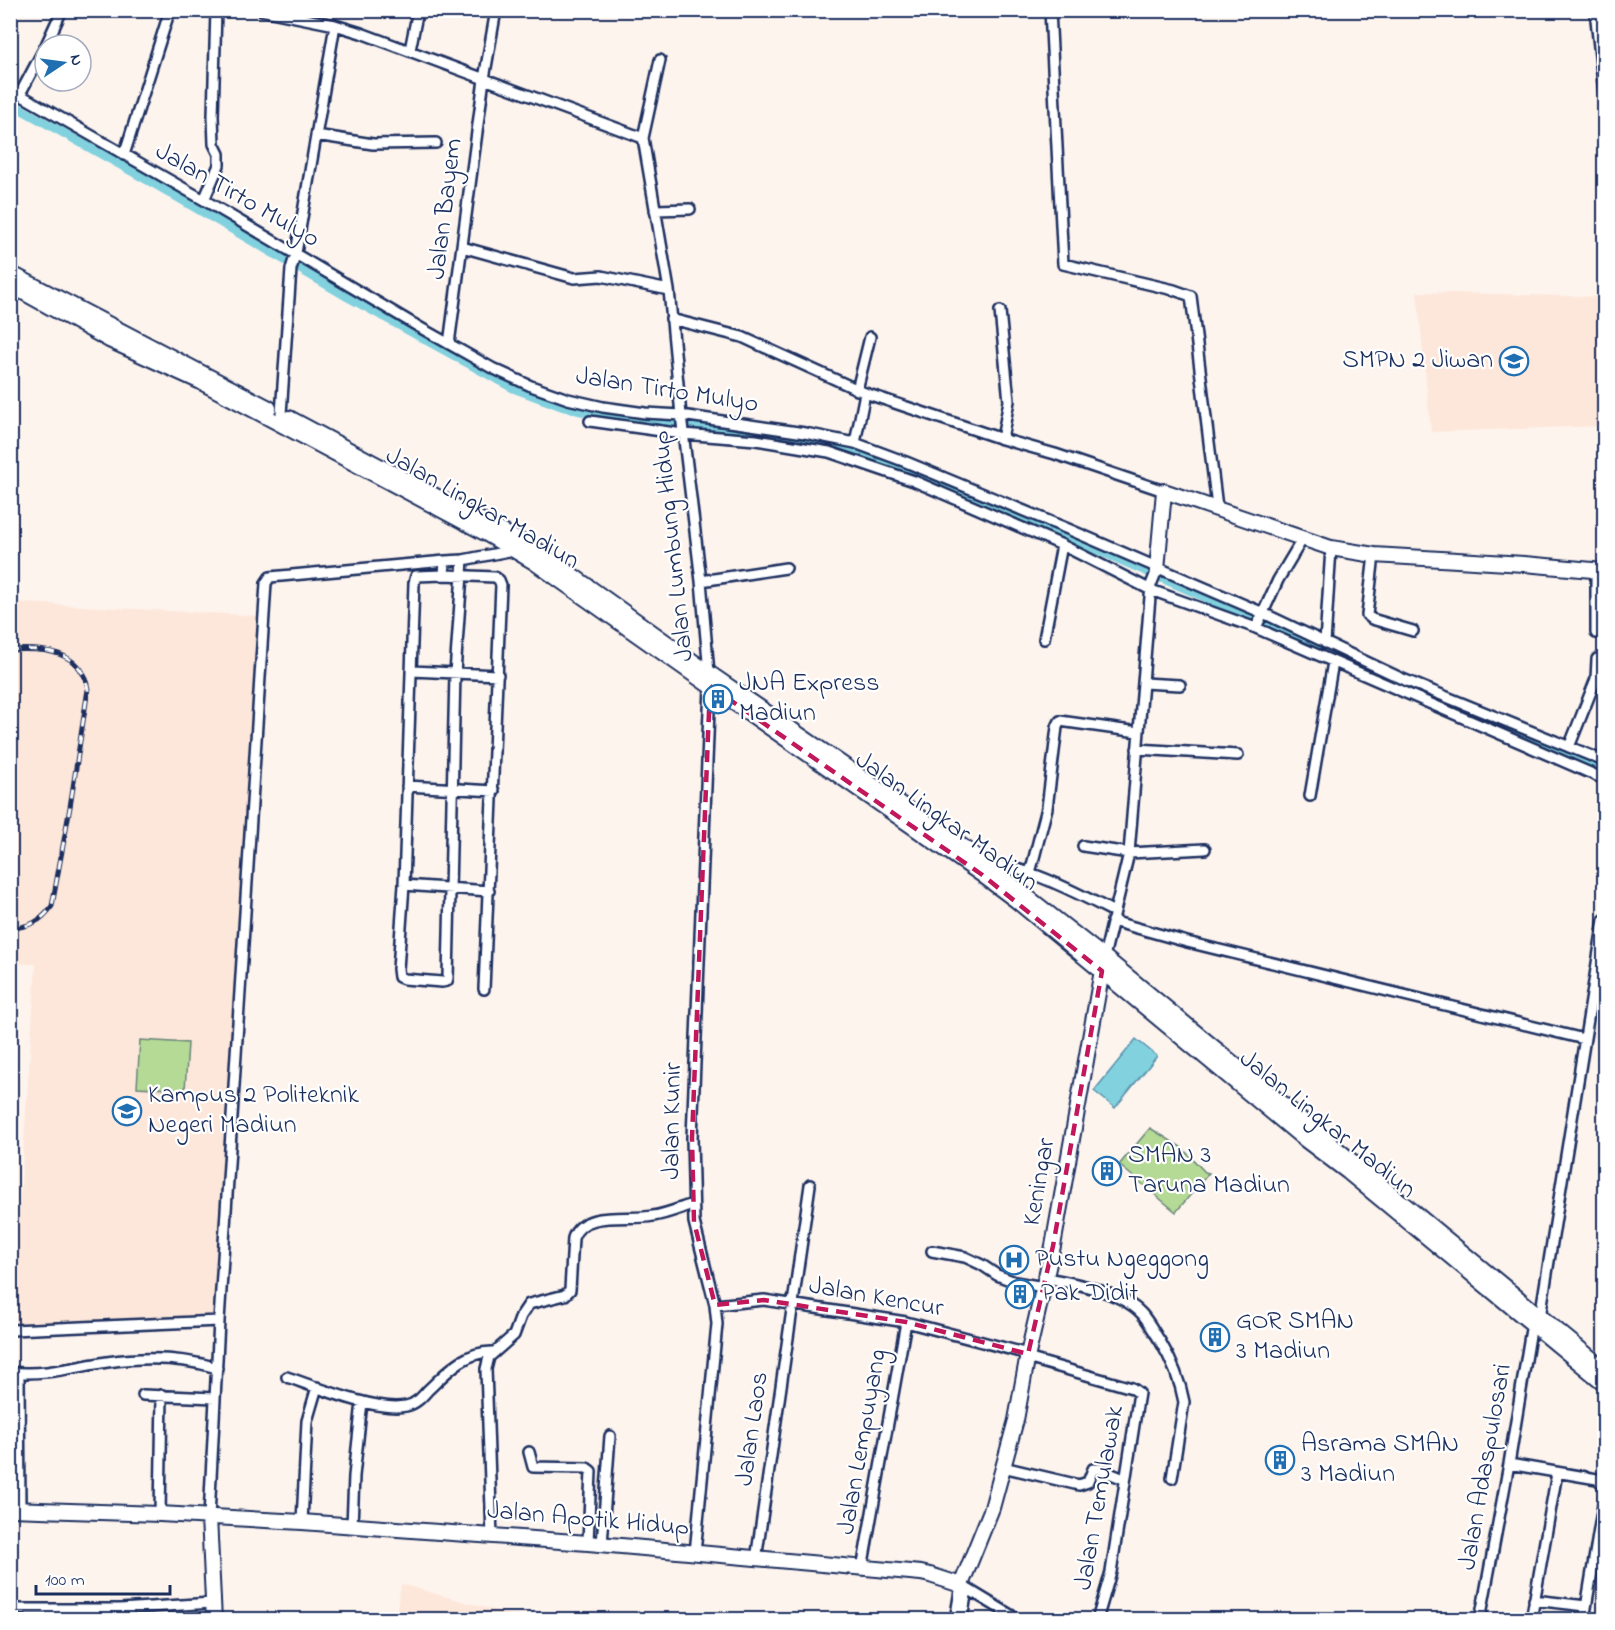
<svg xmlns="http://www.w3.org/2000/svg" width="1615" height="1630" font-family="'Indie Flower',sans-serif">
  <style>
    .built { fill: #fde7da }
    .green { fill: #b5da95; stroke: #68847a; stroke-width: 1.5 }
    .water { fill: #82d1de; stroke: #5990ab; stroke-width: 1.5 }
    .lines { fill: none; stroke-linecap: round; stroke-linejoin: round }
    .canal { stroke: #82d1de; stroke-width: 9 }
    .street-casing { stroke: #1b2f5e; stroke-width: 14 }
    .secondary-casing { stroke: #1b2f5e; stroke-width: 18 }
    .street { stroke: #fff; stroke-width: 9 }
    .secondary { stroke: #fff; stroke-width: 14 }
    .rail-casing { stroke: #1b2f5e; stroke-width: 5 }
    .rail { stroke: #fff; stroke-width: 3; stroke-dasharray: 9; stroke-linecap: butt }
    .marked { fill: none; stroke: #c2185b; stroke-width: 4.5; stroke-dasharray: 12 8; stroke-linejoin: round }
    .labels { text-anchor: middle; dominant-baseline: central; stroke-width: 4.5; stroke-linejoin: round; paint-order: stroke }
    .street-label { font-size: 26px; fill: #1b2f5e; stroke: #fff }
    .poi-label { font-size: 26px; fill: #1b2f5e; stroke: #fff; text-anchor: start }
  </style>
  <rect width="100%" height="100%" fill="#fef4ee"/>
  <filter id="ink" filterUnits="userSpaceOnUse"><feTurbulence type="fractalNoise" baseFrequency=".0167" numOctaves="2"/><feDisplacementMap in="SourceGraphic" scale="12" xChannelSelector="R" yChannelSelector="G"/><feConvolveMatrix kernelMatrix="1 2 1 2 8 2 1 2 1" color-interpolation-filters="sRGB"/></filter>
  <g filter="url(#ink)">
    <!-- built -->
    <path class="built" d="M 1417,292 L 1604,297 L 1604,426 L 1431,432 Z
      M 10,602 L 262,616 L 215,1317 L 14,1329 L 19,1258 L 16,1258 L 36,964 L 11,963 Z
      M 401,1584 L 526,1619 L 395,1619 Z"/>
    <!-- green -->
    <path class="green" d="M 140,1040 L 188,1043 L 185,1090 L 137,1087 Z
      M 1150,1128 L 1181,1147 L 1205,1172 L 1209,1173 L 1176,1212 L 1119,1165 Z"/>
    <!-- water -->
    <path class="water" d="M 1136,1039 L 1157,1056 L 1115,1108 L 1094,1091 Z"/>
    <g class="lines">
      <!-- canal -->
      <path class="canal" d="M 10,103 L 160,187 L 348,297 L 513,388 L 564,407 L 617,420 L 695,424 L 777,436 L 839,447 L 876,459 L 1074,540
        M 1070,538 L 1604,772"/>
      <!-- street casing -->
      <g class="street-casing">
        <path id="street" d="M 261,10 L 335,25 L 361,33 L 643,138 L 669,290 L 681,415 L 701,581 L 709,673
          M 1050,10 L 1063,264 L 1174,290 L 1191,296 L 1217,507
          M 1595,10 L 1604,93
          M 46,45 L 62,10
          M 410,50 L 418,10
          M 10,89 L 204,200 L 419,327 L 492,368 L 531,386 L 568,399 L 603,407 L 645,413 L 681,415 L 805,433 L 855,443 L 906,462 L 1068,529 L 1263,613 L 1405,680 L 1604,761
          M 20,94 L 45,47
          M 316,135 L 373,144 L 436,143
          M 643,138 L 660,60
          M 124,155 L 170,10
          M 204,200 L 219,165 L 219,154 L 214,144 L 213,116 L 216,10
          M 655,210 L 690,209
          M 462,247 L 574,278 L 601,276 L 669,290
          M 1000,311 L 1009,401 L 1002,439
          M 671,319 L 742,337 L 865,393 L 1002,439 L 1055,454 L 1164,491
          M 449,344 L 484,79 L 496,10
          M 857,390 L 870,337
          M 281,414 L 291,269 L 296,253 L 335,25
          M 590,421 L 683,434 L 756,440 L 829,452 L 914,481 L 1062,545 L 1151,590 L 1256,628 L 1604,779
          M 855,443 L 865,393
          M 1374,555 L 1367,615 L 1372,619 L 1413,631
          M 463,560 L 455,673 L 448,978 L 447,981 L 442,982 L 404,979 L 399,977 L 398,969 L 404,885 L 414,583 L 416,576 L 444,575 L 445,561 Z
          M 463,560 L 514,550
          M 1596,571 L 1596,633
          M 444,575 L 495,577 L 499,580 L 501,585 L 484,989
          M 701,581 L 786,568
          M 1256,628 L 1278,580 L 1303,538
          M 1044,639 L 1062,545
          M 1325,643 L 1331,548
          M 412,671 L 498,675
          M 1143,683 L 1180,685
          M 1569,747 L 1596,679 L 1597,659
          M 1137,749 L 1238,755
          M 407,786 L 494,791
          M 1310,796 L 1333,662
          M 1083,846 L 1129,853 L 1205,849
          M 986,867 C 1011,857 1089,899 1114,912
          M 1030,873 L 1047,808 L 1057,727 L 1060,721 L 1138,732
          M 404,885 L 489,891
          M 1112,921 L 1187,942 L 1584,1039
          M 1104,957 L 1129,853 L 1151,585 L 1157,570
          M 932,1251 L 965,1257 L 982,1265 L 997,1275 L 1015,1282 L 1044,1287
          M 1046,1278 C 1075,1283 1122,1292 1142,1314 C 1149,1322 1154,1332 1160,1341 C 1172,1361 1180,1380 1184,1402 L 1172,1478
          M 715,1305 L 764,1300 L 906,1322 L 1028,1354
          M 1540,1317 L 1604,920
          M 12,1330 L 219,1321
          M 1027,1358 L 1132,1388 L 1139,1393 L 1111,1572 L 1097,1620
          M 10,1372 C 44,1376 74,1367 107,1362 C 143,1357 181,1357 217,1368
          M 287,1377 C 316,1387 377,1412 406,1406 C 416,1404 422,1397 428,1390 C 447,1372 465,1351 493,1352
          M 19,1379 L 20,1509
          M 143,1395 L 215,1398
          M 529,1452 L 533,1467 L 587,1468 L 591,1471 L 588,1543
          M 1509,1464 L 1597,1479 L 1604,1485
          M 1003,1467 L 1079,1485 L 1088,1482 L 1093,1469 L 1099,1469 L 1124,1479
          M 160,1514 L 162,1395
          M 209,1517 L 219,1321 L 266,583 L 270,577 L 445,561
          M 302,1522 L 307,1421 L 317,1387
          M 352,1526 L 354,1476 L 362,1402
          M 492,1537 L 486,1369 L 489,1357 L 514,1335 L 521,1316 L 529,1304 L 565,1295 L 570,1290 L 573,1238 C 583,1209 629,1221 653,1216 C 667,1214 680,1208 693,1204
          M 602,1544 L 610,1436
          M 695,1553 L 717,1324 L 715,1305 L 694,1222 L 692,1138 L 710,686
          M 756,1560 L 810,1185
          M 862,1569 L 906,1322
          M 1534,1600 L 1586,1606
          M 10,1609 L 120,1609 L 212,1603
          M 955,1620 L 961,1585 L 1019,1620
          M 962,1620 L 967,1589
          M 1480,1620 L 1509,1464 L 1532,1323
          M 1531,1620 L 1557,1473
          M 1584,1620 L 1604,1499"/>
      </g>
      <!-- secondary casing -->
      <g class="secondary-casing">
        <path id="secondary" d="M 10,273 L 269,408
          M 10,285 L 109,340 L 201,382 L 286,427 L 485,533 L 534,562 L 710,686 L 981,874 L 1017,901 L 1303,1138 L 1348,1172 L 1604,1383
          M 289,418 L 537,550 L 709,673 L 969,851 L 1104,957 L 1604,1369
          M 1157,570 L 1164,491 L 1331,548 L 1374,555 L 1524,564 L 1604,571
          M 10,1509 L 160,1514 L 302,1522 L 588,1543 L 921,1573 L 930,1575 L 961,1585 L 992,1508 L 1016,1420 L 1028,1354 L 1053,1246 L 1103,965
          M 209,1517 L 214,1620"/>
      </g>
      <!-- street -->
      <use href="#street" class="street"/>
      <!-- secondary -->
      <use href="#secondary" class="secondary"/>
      <!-- rail casing -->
      <g class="rail-casing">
        <path id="rail" d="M 10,650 C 44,648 81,650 88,689 L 70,807 L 52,906 C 41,922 30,926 10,929"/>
      </g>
      <!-- rail -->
      <use href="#rail" class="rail"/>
    </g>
  </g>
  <!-- marked area -->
  <path class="marked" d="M 710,686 L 981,874 L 1102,971 L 1053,1246 L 1028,1354 L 906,1322 L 764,1300 L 715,1305 L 694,1222 L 692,1138 Z"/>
  <!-- icons -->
  <defs>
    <g id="school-ring" transform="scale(1.5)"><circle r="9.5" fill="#fff" stroke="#1f6fb2" stroke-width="1.5"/><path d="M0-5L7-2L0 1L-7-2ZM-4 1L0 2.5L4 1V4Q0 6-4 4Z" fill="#1f6fb2"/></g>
    <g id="building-ring" transform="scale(1.5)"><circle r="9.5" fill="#fff" stroke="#1f6fb2" stroke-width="1.5"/><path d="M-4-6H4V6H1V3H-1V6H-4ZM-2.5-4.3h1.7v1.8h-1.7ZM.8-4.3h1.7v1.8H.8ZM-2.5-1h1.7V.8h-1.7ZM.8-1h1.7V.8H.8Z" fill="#1f6fb2"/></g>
    <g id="university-ring" transform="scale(1.5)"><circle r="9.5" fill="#fff" stroke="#1f6fb2" stroke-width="1.5"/><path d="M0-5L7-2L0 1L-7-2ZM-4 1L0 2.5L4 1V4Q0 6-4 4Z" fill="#1f6fb2"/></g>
    <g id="hospital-ring" transform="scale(1.5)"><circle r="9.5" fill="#fff" stroke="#1f6fb2" stroke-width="1.5"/><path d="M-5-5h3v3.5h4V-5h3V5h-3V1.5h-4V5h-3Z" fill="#1f6fb2"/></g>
  </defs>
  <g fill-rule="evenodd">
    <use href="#school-ring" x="1514" y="361"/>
    <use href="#building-ring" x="718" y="699"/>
    <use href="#university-ring" x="127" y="1111"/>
    <use href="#building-ring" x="1107" y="1171"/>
    <use href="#hospital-ring" x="1014" y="1260"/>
    <use href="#building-ring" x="1020" y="1294"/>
    <use href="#building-ring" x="1215" y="1337"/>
    <use href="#building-ring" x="1280" y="1460"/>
  </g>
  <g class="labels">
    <!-- street labels -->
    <g class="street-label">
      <text transform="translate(237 196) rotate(30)">Jalan Tirto Mulyo</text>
      <text transform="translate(446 209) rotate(-83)">Jalan Bayem</text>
      <text transform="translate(667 391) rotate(9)">Jalan Tirto Mulyo</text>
      <text transform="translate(482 509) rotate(30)">Jalan Lingkar Madiun</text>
      <text transform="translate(674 546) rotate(-96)">Jalan Lumbung Hidup</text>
      <text transform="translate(946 822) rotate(36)">Jalan Lingkar Madiun</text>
      <text transform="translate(673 1121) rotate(-89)">Jalan Kunir</text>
      <text transform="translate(1327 1125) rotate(39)">Jalan Lingkar Madiun</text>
      <text transform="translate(1040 1182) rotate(-80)">Keningar</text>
      <text transform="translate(876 1298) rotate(10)">Jalan Kencur</text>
      <text transform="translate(753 1429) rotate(-82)">Jalan Laos</text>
      <text transform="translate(863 1442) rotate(-80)">Jalan Lempuyang</text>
      <text transform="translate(1486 1467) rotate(-80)">Jalan Adaspulosari</text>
      <text transform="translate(1100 1498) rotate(-80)">Jalan Temulawak</text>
      <text transform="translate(588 1520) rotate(5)">Jalan Apotik Hidup</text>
    </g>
    <!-- poi labels -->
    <g class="poi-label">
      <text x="1493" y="361" text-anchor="end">SMPN 2 Jiwan</text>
      <text x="739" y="684">JNA Express<tspan x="739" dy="30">Madiun</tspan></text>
      <text x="148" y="1096">Kampus 2 Politeknik<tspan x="148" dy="30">Negeri Madiun</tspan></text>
      <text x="1128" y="1156">SMAN 3<tspan x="1128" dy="30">Taruna Madiun</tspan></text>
      <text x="1035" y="1260">Pustu Ngeggong</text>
      <text x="1041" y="1294">Pak Didit</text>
      <text x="1236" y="1322">GOR SMAN<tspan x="1236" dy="30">3 Madiun</tspan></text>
      <text x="1301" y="1445">Asrama SMAN<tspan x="1301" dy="30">3 Madiun</tspan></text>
    </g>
  </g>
  <!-- margin -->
  <rect width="1615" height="1630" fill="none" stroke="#fff" stroke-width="36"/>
  <rect x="18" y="18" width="1579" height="1594" fill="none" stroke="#1b2f5e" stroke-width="2" filter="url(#ink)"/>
  <!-- north arrow -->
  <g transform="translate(63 63) rotate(77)"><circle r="28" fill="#ffffff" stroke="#a4acbf" stroke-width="1.5"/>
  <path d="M0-4.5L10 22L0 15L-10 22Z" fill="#1f6fb2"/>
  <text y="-9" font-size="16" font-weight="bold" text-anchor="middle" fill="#1b2f5e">N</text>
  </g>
  <!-- scale -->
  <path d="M36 1585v9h134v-9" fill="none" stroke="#1b2f5e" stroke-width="3"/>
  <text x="45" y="1585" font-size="18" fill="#1b2f5e" stroke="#ffffff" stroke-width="4.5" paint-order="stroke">100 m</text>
</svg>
